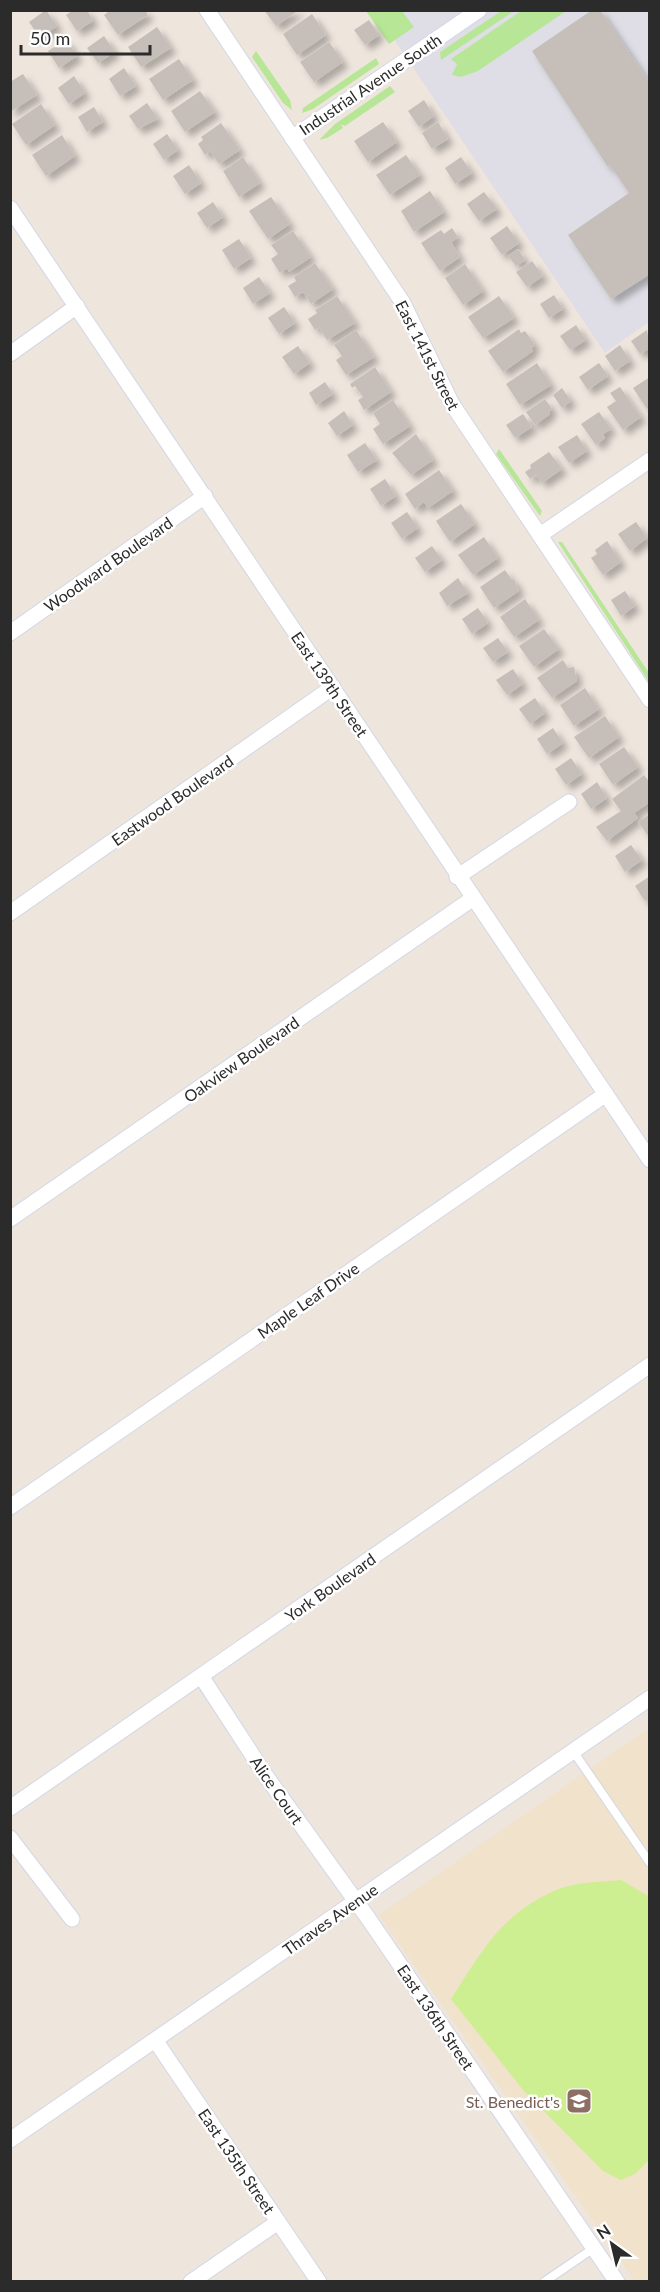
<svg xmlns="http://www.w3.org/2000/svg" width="660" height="2292" font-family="Lato,sans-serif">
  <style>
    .industrial { fill: #dfdee6 }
    .education { fill: #f0e2cb }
    .green { fill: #b7e796 }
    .pitch { fill: #cdef92 }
    .building { fill: #c6bfb9; filter: url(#shadow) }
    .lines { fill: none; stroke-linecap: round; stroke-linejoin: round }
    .service-casing { stroke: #d2d7e5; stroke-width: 10 }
    .minor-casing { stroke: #d2d7e5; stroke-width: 17 }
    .service { stroke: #fff; stroke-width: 8 }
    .minor { stroke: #fff; stroke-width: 15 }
    .labels { text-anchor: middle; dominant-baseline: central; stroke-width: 5; stroke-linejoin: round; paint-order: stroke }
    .street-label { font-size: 16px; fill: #2b2b2b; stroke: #fff }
    .education-label { font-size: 16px; fill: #785e54; stroke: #fff; text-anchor: end }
  </style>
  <defs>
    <filter id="shadow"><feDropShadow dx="5.5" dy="5.5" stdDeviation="3" flood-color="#0004"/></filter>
  </defs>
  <rect width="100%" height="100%" fill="#eee5dd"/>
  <!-- industrial -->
  <path class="industrial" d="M 375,11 L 649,11 L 649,322 L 605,353 Z"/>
  <!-- education -->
  <path class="education" d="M 649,1728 L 649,2281 L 635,2281 L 379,1915 Z"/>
  <!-- green -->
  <path class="green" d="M 366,11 L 402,11 L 414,27 L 389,44 Z
    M 501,11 L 514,11 L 441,60 L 440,52 Z
    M 521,11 L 566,11 L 478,71 L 461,77 L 452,75 L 457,64 L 451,59 Z
    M 256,51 L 290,100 L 292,110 L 283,103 L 252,57 Z
    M 376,58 L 379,64 L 313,109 L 302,113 L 303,108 Z
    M 390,86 L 395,92 L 345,126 L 341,124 L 343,128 L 327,138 L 319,140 L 335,124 Z
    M 499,449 L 542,511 L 540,516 L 496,454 Z
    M 558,542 L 562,542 L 649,673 L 649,682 Z"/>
  <!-- pitch -->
  <path class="pitch" d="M 621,1880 L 650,1897 L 649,2160 L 635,2174 L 621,2180 L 603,2171 L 523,2090 L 451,1999 C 482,1951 500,1915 556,1890 C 575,1882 601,1882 621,1880 Z"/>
  <!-- building -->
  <path class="building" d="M 46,10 L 57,26 L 40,38 L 29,22 Z
    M 73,10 L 87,10 L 93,21 L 77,31 L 66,15 Z
    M 111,10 L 145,10 L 148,15 L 118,35 L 104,15 Z
    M 264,10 L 299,10 L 276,26 Z
    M 592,10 L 600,10 L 650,84 L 650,274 L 611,299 L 568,235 L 629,193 L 610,165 L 608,167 L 532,51 Z
    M 312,14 L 326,35 L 297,55 L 283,34 Z
    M 369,20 L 379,35 L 365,45 L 354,30 Z
    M 157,27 L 171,48 L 141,67 L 128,47 Z
    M 104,36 L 115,52 L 98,63 L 87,48 Z
    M 66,39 L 77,56 L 59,68 L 48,51 Z
    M 329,42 L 343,62 L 314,82 L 300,62 Z
    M 179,59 L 193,80 L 163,100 L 149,79 Z
    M 124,68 L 136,86 L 120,96 L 109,79 Z
    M 23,74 L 37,95 L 10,112 L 10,82 Z
    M 74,76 L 85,93 L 69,104 L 58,88 Z
    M 200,91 L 215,112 L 185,132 L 171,111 Z
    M 424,100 L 434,116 L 419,127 L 408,111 Z
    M 147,103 L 158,119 L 138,129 L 129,116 Z
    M 41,104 L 55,125 L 26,145 L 12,124 Z
    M 94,107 L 103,122 L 87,132 L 78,117 Z
    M 383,122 L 397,142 L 368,162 L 354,141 Z
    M 438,122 L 448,139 L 432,149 L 422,133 Z
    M 221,123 L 240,150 L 219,164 L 210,151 L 205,155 L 198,144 L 203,140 L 201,137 Z
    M 167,134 L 178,150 L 164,160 L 153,144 Z
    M 62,135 L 75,156 L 46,176 L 32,155 Z
    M 406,155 L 420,175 L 390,195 L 376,175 Z
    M 243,157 L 260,183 L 239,197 L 223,171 Z
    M 461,157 L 472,173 L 455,184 L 445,168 Z
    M 189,165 L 201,183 L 185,194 L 173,176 Z
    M 430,191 L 444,212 L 414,232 L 401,211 Z
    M 484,192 L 497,209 L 479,221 L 467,204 Z
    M 271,197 L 290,224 L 268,239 L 249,211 Z
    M 213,202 L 223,217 L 207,228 L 197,213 Z
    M 507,226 L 519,243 L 502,255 L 490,238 Z
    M 452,228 L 458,237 L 451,242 L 460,257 L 440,271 L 421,243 L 441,230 L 444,234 Z
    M 293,231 L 311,257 L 289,272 L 287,268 L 280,273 L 271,259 L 278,254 L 271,245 Z
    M 239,239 L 251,258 L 234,269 L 222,250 Z
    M 518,249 L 525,260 L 516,266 L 508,256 Z
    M 532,261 L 543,276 L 527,287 L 516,272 Z
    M 315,263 L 333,289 L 311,304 L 303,292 L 295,297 L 288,286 L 296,281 L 294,277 Z
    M 465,264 L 483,291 L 463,305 L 445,278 Z
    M 259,277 L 270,293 L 253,304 L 243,288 Z
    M 554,295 L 563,309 L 549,318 L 540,304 Z
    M 337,296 L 355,323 L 327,340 L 319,327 L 315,330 L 308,319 L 317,313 L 315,310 Z
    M 499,296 L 514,318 L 483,338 L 468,317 Z
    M 284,307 L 295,323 L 279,334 L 268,318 Z
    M 576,325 L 586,340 L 570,350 L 560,336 Z
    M 519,329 L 521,333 L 525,331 L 535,345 L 531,348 L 533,351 L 503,372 L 488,351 Z
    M 356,330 L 374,357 L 346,375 L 336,360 L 342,356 L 334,345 Z
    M 647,330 L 650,348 L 640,354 L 631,341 Z
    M 620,345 L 630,361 L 615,371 L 605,356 Z
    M 298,346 L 310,363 L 294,374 L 282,357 Z
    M 537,363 L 551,385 L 520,405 L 506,384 Z
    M 599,363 L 608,376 L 588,390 L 579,377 Z
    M 375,367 L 391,392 L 364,410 L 358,400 L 363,397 L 355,386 L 352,388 L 350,384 Z
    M 650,377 L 650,407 L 647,409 L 633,388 Z
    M 325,382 L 333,394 L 316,405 L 309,393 Z
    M 620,387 L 641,417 L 623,430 L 607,407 L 616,401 L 610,393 Z
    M 562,388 L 571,401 L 562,408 L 553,395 Z
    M 545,399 L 552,409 L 549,412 L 550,414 L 535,425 L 526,412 Z
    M 393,400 L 410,426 L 383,444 L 373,429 L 380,424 L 373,413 Z
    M 344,411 L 353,425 L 337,436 L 328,423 Z
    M 599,412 L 611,429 L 603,434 L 605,438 L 596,445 L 581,424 Z
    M 523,414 L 532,427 L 515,438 L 506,425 Z
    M 416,434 L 433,460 L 411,475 L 392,453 Z
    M 577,435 L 587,451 L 569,463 L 558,447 Z
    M 365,443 L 377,460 L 358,472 L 347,455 Z
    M 549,452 L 562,469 L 542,483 L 536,475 L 530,479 L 525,472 L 531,468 L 530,465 Z
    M 439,470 L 453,491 L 428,508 L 424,502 L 415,509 L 405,494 Z
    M 385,479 L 396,496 L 381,506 L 370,489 Z
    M 461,504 L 475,524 L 450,542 L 436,521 Z
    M 407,512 L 418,528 L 402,539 L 391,523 Z
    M 636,522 L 647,538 L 630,551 L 618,534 Z
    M 484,537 L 498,558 L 473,575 L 458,555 Z
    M 607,541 L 621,562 L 603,575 L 591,558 L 597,554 L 595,550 Z
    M 432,546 L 442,560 L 425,572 L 415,558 Z
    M 505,570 L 512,580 L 514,579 L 519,591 L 494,608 L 480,587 Z
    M 458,578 L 468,593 L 447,606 L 439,593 Z
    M 625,591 L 635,606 L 621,616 L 611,600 Z
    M 525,599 L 539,620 L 514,637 L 500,617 Z
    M 478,608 L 488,623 L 472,634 L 462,619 Z
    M 544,629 L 559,649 L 534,667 L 519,646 Z
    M 498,638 L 508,652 L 493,662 L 483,648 Z
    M 563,660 L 568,668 L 574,667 L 577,681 L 552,698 L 537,678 Z
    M 513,669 L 523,684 L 507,695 L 496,680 Z
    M 585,688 L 599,709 L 574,726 L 560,705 Z
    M 535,698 L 545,713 L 530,724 L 519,709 Z
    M 605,716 L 619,737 L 589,758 L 574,737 Z
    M 553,728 L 563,743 L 547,754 L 537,739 Z
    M 624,747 L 638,767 L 613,785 L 599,764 Z
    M 571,758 L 582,774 L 566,785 L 555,769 Z
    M 644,775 L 650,783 L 650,802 L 634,813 L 638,818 L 607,841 L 596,827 L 621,811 L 612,799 Z
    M 597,782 L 607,798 L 591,809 L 581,794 Z
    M 650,814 L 650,838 L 638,822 Z
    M 631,845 L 642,860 L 625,872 L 615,856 Z
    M 650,876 L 650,898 L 645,901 L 635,886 Z"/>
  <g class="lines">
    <!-- service casing -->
    <g class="service-casing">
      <path id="service" d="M 573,1751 L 650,1863
        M 544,2282 L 594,2248"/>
    </g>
    <!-- minor casing -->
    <g class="minor-casing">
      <path id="minor" d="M 207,10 L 403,303 L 452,404 L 650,700
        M 292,138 L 479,10
        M 10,208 L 650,1160
        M 10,354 L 77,306
        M 540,535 L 650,460
        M 10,633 L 205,496
        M 457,877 L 569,802
        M 10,913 L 333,687
        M 10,1219 L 472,899
        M 10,1507 L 606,1094
        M 201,1676 L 266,1776 L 368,1918 L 617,2282
        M 10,1808 L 650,1365
        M 10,1838 L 72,1919
        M 155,2040 L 319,2282
        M 10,2140 L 650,1698
        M 191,2282 L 278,2222"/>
    </g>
    <!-- service -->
    <use href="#service" class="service"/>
    <!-- minor -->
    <use href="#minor" class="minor"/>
  </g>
  <!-- icons -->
  <defs>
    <g id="school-square" transform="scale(1.35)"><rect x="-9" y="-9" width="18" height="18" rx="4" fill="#8d6e63" stroke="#fff"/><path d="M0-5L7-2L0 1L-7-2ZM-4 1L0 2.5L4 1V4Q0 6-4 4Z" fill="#fff"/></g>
  </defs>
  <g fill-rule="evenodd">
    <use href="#school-square" x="579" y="2101"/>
  </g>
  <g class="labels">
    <!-- street labels -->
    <g class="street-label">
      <text transform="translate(370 84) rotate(-34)">Industrial Avenue South</text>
      <text transform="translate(428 355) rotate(63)">East 141st Street</text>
      <text transform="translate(108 564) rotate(-35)">Woodward Boulevard</text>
      <text transform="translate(330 684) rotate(56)">East 139th Street</text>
      <text transform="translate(172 800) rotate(-35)">Eastwood Boulevard</text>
      <text transform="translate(241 1059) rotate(-35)">Oakview Boulevard</text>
      <text transform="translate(308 1300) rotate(-35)">Maple Leaf Drive</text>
      <text transform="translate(330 1587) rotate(-35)">York Boulevard</text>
      <text transform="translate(277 1790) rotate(55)">Alice Court</text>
      <text transform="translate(330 1919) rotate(-35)">Thraves Avenue</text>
      <text transform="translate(436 2017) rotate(56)">East 136th Street</text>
      <text transform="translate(237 2161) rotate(56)">East 135th Street</text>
    </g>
    <!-- education labels -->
    <g class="education-label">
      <text x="560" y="2101">St. Benedict's</text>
    </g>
  </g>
  <!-- border -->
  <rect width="660" height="2292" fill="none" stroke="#2b2b2b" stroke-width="24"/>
  <!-- north arrow -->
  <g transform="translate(612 2244) rotate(326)" stroke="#ffffff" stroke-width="4.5" paint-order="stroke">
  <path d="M0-4.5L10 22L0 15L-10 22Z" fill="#2b2b2b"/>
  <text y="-9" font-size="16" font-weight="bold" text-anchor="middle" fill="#2b2b2b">N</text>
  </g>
  <!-- scale -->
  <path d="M21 45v9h129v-9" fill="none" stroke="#2b2b2b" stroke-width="3"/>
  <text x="30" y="45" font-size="18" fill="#2b2b2b" stroke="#ffffff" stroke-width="4.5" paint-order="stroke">50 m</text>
</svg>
